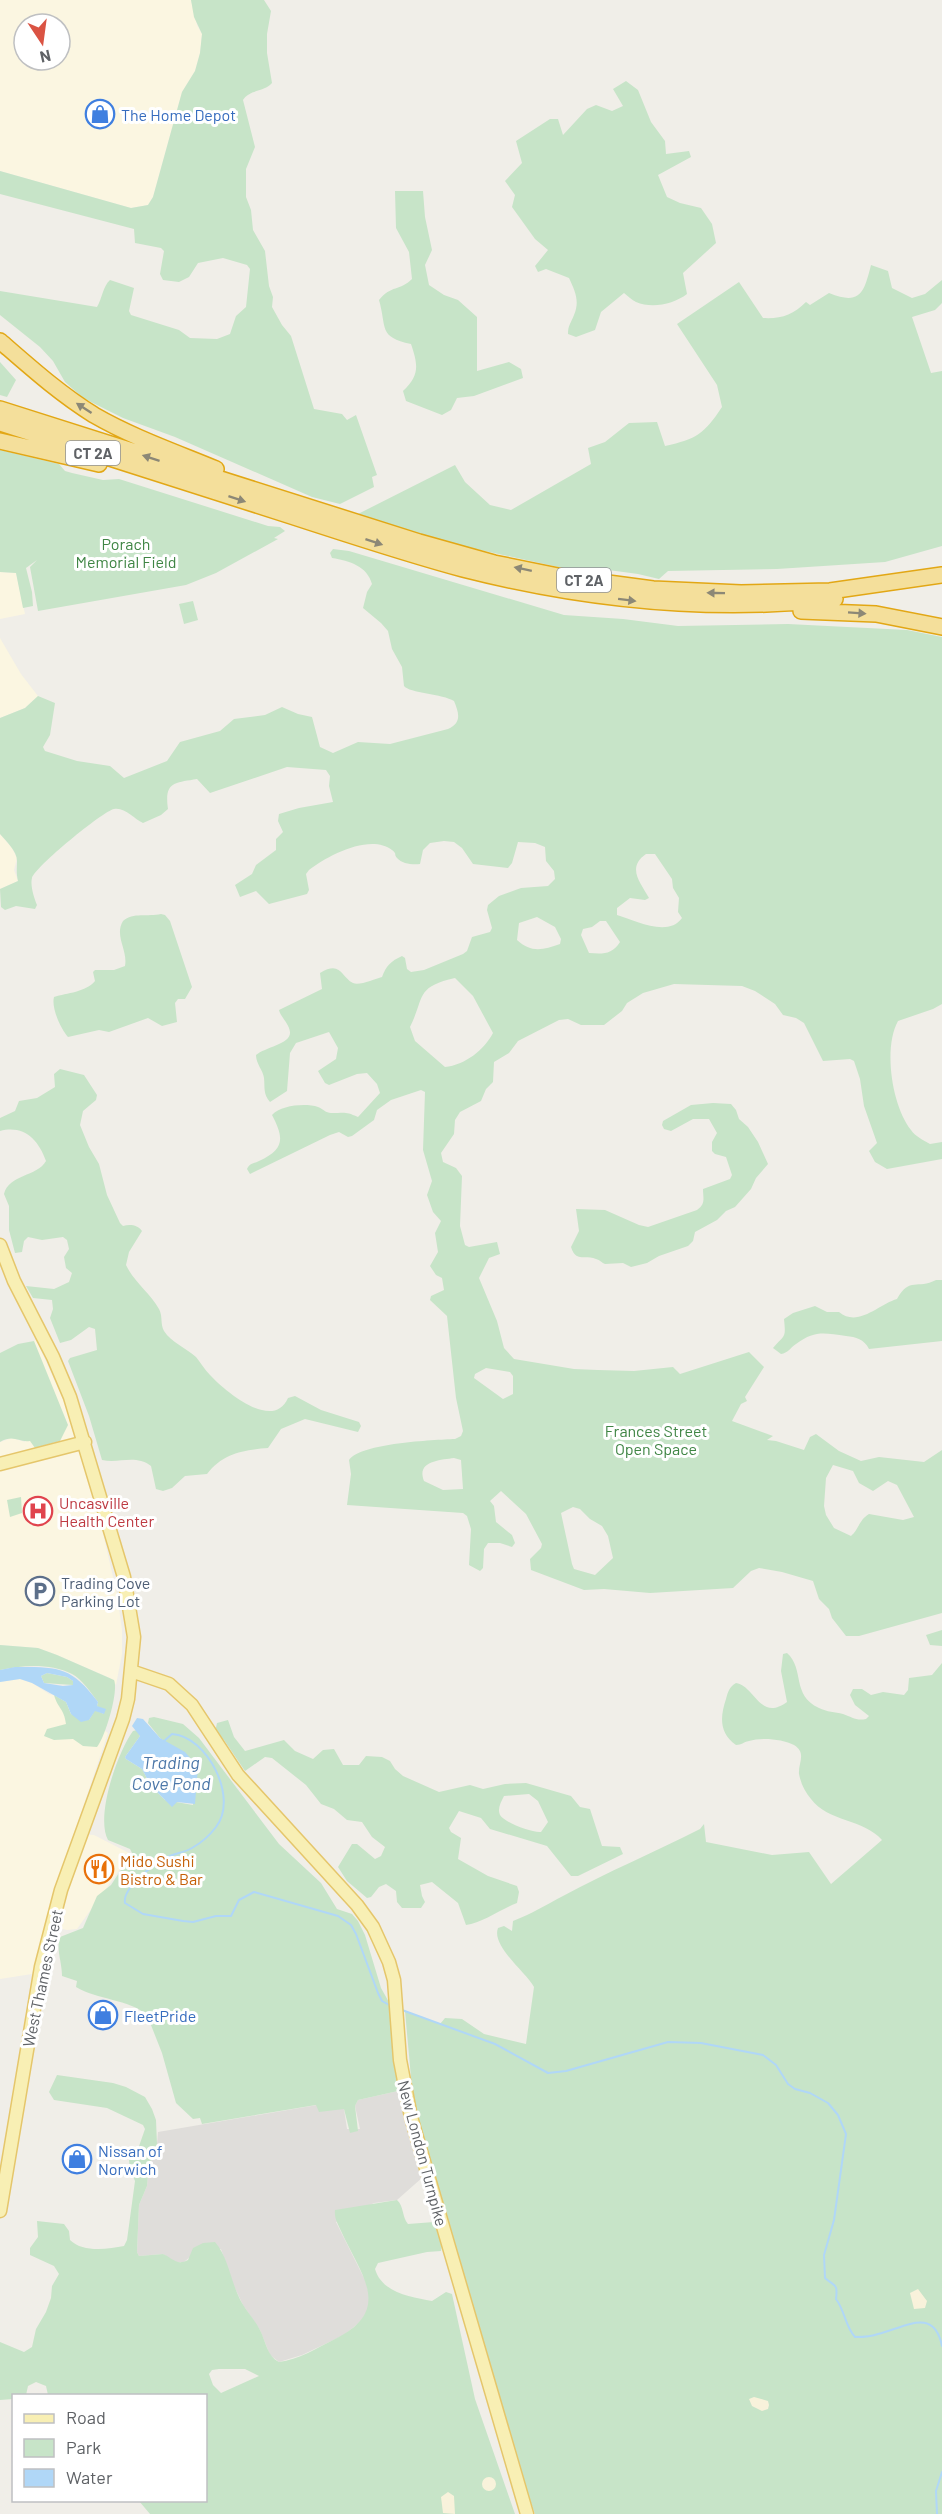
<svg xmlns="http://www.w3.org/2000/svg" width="942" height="2514" font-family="Barlow,sans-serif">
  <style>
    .commercial { fill: #fbf6e1; fill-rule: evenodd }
    .industrial { fill: #dfddda }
    .green { fill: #c7e4c8; fill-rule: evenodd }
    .sand { fill: #f8f2db }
    .water { fill: #b0d7f7; fill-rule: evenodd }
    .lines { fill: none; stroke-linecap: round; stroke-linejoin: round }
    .stream { stroke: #b0d7f7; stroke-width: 2 }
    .major-casing { stroke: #e5c66b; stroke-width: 15 }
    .highway-casing { stroke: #e2a715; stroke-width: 18 }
    .major { stroke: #f8efb4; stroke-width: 12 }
    .highway { stroke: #f4df9b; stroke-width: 15 }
    .oneway { fill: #8c8876 }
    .labels { text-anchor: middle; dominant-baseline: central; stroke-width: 6; stroke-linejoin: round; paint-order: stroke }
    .shield { fill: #fff; stroke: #8f9194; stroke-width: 1.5 }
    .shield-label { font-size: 15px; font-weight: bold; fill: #5f6266 }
    .shop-label { font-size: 16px; fill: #366cbe; stroke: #fff; text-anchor: start }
    .park-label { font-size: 16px; fill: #3f8544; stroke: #fff }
    .health-label { font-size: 16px; fill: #be3a42; stroke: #fff; text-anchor: start }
    .service-label { font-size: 16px; fill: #4e5e75; stroke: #fff; text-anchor: start }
    .food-label { font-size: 16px; fill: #c56008; stroke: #fff; text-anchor: start }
    .street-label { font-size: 16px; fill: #5f6266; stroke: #fff }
    .water-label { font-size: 18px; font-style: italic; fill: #4d78a9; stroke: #fff }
  </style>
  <rect width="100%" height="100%" fill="#f0eee8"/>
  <!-- commercial -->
  <path class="commercial" d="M 0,0 L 191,0 L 197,25 L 202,34 L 200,53 L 195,71 L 182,92 L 153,197 L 148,205 L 131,208 L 0,171 ZM 24,24 L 60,24 L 60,60 L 24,60 Z
    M 0,572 L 16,573 L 25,614 L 0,619 Z
    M 0,638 L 21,674 L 38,696 L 25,708 L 0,718 Z
    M 0,834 L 12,848 L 17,858 L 14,870 L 18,881 L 0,889 Z
    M 36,1340 L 68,1410 L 92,1486 L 117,1594 L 122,1630 L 122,1654 L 116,1685 L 110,1678 L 57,1655 L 38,1648 L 0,1645 L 0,1442 L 12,1438 L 25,1442 L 25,1344 Z
    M 20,1679 L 32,1683 L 49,1694 L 57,1696 L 108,1733 L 74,1834 L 94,1835 L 131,1854 L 77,1929 L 67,1930 L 46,1925 L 32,1974 L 0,1979 L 0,1682 Z"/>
  <!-- industrial -->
  <path class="industrial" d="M 398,2091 L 423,2177 L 397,2200 L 374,2203 L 336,2222 L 366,2282 L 370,2298 L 367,2312 L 360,2322 L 344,2335 L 302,2355 L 279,2362 L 270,2355 L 260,2330 L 243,2305 L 232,2282 L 221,2249 L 191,2256 L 184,2262 L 175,2262 L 163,2254 L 139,2256 L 137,2252 L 139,2205 L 147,2186 L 149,2165 L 157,2144 L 158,2132 L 317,2105 L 344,2109 L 347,2129 L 360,2129 L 355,2106 L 358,2100 Z"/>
  <!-- green -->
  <path class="green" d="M 191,0 L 264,0 L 271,11 L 267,34 L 267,53 L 272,83 C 265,92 250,89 243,100 L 255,147 L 246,169 L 246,197 L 251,210 L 253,230 L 265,251 L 269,286 L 273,297 L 272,307 L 282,325 L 291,336 L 314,409 L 342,414 L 347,420 L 356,415 L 377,475 L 372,477 L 374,487 L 340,504 L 312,497 L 175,437 L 123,418 L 83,398 L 65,382 L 53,361 L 40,347 L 0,315 L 0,291 L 97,307 C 102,299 103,286 110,280 L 134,288 L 129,311 L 131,315 L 179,330 L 190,338 L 217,339 L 230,334 L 236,316 L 246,307 L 250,269 L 247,265 L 223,258 L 198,263 L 189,277 L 179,282 L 163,280 L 160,274 L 164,251 L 161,248 L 135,243 L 134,229 L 0,194 L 0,171 L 131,208 L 148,205 L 153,197 L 182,92 L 195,71 L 200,53 L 202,34 L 194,17 Z
    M 626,81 L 638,90 L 651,122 L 665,141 L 666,154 L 689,151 L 691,157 L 658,175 L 667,197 L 680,203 L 701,208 L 712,224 L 716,243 L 683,273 L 687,294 C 674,304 652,309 636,302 C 632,300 628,296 624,293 L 601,312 L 595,330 L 576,337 L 568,334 C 568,325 571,323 574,315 C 580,301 575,291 569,278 L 546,269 L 538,272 L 535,266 L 548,250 L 535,239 L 512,207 L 515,195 L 505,181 L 522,163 L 516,141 L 550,119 L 558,119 L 563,135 L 587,109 L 596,105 L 612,111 L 623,106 L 613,89 Z
    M 395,191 L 423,191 L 425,217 L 432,250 L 425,265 L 429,285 L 444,295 L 458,300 L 477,317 L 477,371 L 509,362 L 521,369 L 523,378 L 474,396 L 457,398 L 451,410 L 442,415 L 406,401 L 403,391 C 420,375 418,365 411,344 C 378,337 387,328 379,300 C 391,285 400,291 412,279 L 409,252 L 396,228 Z
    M 871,265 L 888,271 L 892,288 L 912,298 L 925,294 L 942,280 L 942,303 L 935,310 L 912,317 L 931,373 L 942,371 L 942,546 L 885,562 L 777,569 L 668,571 L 659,579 L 638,574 L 601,569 L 581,572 L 471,548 L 365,520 L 356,515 L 455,465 L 465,482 L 490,505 L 511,510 L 591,464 L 588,448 L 605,442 L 629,423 L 657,422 L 665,446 C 697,439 704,434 722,407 L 717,385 L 677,324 L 739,282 L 763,318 C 781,319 793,315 806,302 L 810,305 L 829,293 C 861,306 864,292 871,265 Z
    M 0,362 L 16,380 L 7,397 L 0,395 Z
    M 0,450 L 59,464 L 65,471 L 72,473 L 103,480 L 119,479 L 268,526 L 280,527 L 285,531 L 274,538 L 278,539 L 216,573 L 186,585 L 38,611 L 30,567 L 37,560 L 26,568 L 32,592 L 33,606 L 23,608 L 16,573 L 0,572 Z
    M 333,549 L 349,551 L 564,615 L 623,619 L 678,626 L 788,624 L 907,630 L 942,637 L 942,1004 L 933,1009 L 898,1021 C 883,1048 892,1106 911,1130 C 915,1136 923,1140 930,1144 L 942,1142 L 942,1159 L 887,1169 L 875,1162 L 869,1151 L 877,1143 L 864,1106 L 860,1079 L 854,1061 L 850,1059 L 823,1061 L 804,1023 L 796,1018 L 783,1015 L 775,1004 L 755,991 L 742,986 L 674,984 L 643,993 L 627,1003 L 622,1011 L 604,1025 L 581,1025 L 568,1019 L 559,1020 L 518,1041 L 509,1053 L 494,1062 L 493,1082 L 486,1089 L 481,1101 L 460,1112 L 455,1120 L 454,1134 L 441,1153 L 443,1162 L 456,1168 L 462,1176 L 460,1226 L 465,1245 L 469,1247 L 497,1242 L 500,1254 L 489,1258 L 479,1278 L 497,1321 L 504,1348 L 514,1359 L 574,1369 L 598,1370 L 634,1371 L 673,1367 L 680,1374 L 749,1352 L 764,1367 L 745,1397 L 747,1401 L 741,1404 L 732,1421 L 773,1436 L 767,1440 L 776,1441 L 804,1450 L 810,1437 L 816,1434 L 839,1451 L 861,1461 L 879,1457 L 924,1462 L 942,1450 L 942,1613 L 859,1636 L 846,1636 L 832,1618 L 829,1609 L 819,1599 L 813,1581 L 782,1572 L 759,1568 L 751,1571 L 733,1588 L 650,1593 L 604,1589 L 584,1590 L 531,1570 L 530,1559 L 541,1548 L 542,1544 L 526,1514 L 501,1491 L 490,1501 L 494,1506 L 496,1522 L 512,1535 L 515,1543 L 512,1547 L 500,1543 L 488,1543 L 484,1549 L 483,1568 L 480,1571 L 469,1565 L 471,1529 L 467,1516 L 463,1513 L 347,1505 L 351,1474 L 349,1460 C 361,1443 433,1440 455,1439 L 461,1436 L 463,1431 L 456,1398 L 447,1316 L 430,1300 L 431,1296 L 444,1290 L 442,1278 L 436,1275 L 430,1266 L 438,1252 L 435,1233 L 441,1221 L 433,1212 L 427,1195 L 432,1181 L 423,1150 L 425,1092 L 421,1090 L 391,1100 L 377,1110 L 374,1120 L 352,1136 L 348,1137 L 339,1132 L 330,1135 L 250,1174 L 247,1169 C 250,1163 253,1164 259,1161 C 285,1149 284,1138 272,1115 C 281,1105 306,1103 318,1107 C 323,1109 326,1113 331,1113 C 345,1113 345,1111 358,1117 L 380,1093 L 377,1084 L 367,1073 L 357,1074 L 329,1085 L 325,1083 L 318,1071 L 336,1059 L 338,1048 L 329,1032 L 296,1043 L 290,1053 L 287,1091 L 270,1102 C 263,1094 265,1088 264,1078 C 263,1070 256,1064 256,1055 C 265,1047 291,1044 290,1032 C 289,1023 281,1018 279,1010 L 322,989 L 320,973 C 341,960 341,977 353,983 C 359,986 375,979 382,977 C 386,966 391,961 402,956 L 405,958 L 407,969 L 411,972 L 424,970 L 463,954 L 467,951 L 472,937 L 490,932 L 492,928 L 487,910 L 488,905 L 499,896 L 521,888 L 548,886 L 555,879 L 554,871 L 546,861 L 545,847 L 535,843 L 518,842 L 512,863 L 508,868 L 473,864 L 462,848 L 454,842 L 444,841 L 430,843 L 423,850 L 420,864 C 413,865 402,864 397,858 C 393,853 398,855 392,850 C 370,833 327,856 309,870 L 306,874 L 309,890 L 307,894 L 269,904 L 256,891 L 240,897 L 235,885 L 252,874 L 256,865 L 276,850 L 276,839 L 283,832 L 278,821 L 279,814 L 299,808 L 333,802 L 329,786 L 330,776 L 326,770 L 287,767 L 210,793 L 197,779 C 175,783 164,781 168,809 L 161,815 L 143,823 C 134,819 125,807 114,809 C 103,811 35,867 32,878 C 30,885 34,898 37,905 L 35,909 L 16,906 L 5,910 L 1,907 L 0,889 L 18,881 C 16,872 17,869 17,861 C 17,851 6,841 0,834 L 0,718 L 25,708 L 38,696 L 55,703 L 50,735 L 43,747 L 45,751 L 77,761 L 110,766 L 124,778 L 167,761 L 180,742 L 220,731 L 234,719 L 265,715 L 282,707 L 298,714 L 312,717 L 320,747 L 333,753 L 358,742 L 390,744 L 448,729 C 462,723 459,713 454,701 C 443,694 409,693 404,686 L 402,667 L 392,649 L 388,631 L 381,623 L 363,608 L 367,592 L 372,584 C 367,566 350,561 332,558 L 330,553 ZM 646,854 L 655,854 L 672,879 L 673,888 L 679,898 L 678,912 L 682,918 C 668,938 634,920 617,915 L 617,908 L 630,898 L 645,900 L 649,898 C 641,883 626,868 646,854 ZM 537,917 L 555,927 L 561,939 L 560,944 C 543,950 531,953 517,940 L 519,923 ZM 600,921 L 606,921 L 620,942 C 612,955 602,954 589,953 L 581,935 L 583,929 L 592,927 ZM 455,978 L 473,996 L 493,1033 C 484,1050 465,1065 445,1067 L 415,1041 L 410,1027 C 425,997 415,987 455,978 ZM 486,1368 L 510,1372 L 513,1376 L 513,1394 L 503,1399 L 474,1378 L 475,1374 ZM 454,1458 L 461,1460 L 463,1489 L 443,1490 L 424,1481 C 416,1461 440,1460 454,1458 ZM 833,1465 L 853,1471 L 859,1483 L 873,1491 L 888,1481 L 897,1485 L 914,1517 L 903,1520 L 869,1514 C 859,1520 859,1529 851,1536 L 834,1528 L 826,1515 L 824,1506 L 826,1478 ZM 573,1507 L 580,1509 L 590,1519 L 602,1526 L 608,1536 L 613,1558 L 595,1575 L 574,1569 L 572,1564 L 561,1513 Z
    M 193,601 L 198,620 L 184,624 L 179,604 Z
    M 161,914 L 165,915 L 170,921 L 192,987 L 185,999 L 178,999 L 175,1003 L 177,1022 L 162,1026 L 148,1018 L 109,1032 L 99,1030 L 68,1037 C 61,1029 51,1008 54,997 C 67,993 86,992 95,981 L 93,972 L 95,970 L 114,970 L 125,966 C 128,950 114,936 123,921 C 133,912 148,917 161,914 Z
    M 60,1069 L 84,1075 L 97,1095 L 96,1100 L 83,1111 L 80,1125 L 89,1147 L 99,1164 L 107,1195 L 120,1223 L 123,1226 C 130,1224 138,1225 142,1231 L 129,1252 L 126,1265 C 134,1282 150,1293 159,1309 C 163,1316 160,1324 164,1331 C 171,1342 186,1348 196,1357 C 201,1363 205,1370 210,1375 C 225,1391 273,1432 288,1398 L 295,1396 L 321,1410 L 359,1422 L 361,1426 L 358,1432 L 305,1419 L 281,1429 L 268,1448 C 243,1450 223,1453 207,1474 L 185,1476 L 172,1488 L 163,1491 L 156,1489 L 151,1466 C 135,1454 119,1464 102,1460 L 89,1416 L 68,1361 L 70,1358 L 97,1350 L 95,1329 L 89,1327 L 71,1340 L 60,1343 L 50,1318 L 53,1309 L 52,1300 L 33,1298 L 26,1286 L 54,1289 L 69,1282 L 72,1273 L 66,1268 L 64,1257 L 69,1249 L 67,1240 L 63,1237 L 42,1240 L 28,1237 L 24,1241 L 22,1252 L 15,1253 L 9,1230 L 9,1206 L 4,1194 C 9,1174 37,1177 46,1161 C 38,1139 24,1125 0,1131 L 0,1118 L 15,1111 L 19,1101 L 37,1098 L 55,1087 L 54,1074 Z
    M 713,1103 L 731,1104 L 736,1110 L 739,1119 L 748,1127 L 758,1142 L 768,1164 L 756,1178 L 751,1189 L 735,1207 L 726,1211 L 717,1220 L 695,1232 L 693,1241 L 688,1246 L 659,1256 L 647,1263 L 631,1267 L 623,1263 L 605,1264 C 602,1263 600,1260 596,1259 C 584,1254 576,1263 571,1247 L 579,1231 L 576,1209 L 605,1210 L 639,1225 L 648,1227 L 697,1210 C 706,1204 703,1198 703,1189 L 730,1179 L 732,1175 L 726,1157 L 715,1154 L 712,1151 L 712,1142 L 717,1133 L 709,1119 L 693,1119 L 671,1131 L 664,1129 L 662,1125 L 663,1121 L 691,1105 Z
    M 936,1280 L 942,1280 L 942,1341 L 869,1349 C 864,1339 856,1337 846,1336 C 824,1333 815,1330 796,1344 C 790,1348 788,1353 781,1354 L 773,1348 C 785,1334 786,1339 784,1319 L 793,1313 L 815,1306 L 827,1312 L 839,1312 C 858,1328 879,1304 897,1299 C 910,1276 917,1290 936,1280 Z
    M 34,1341 L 68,1425 L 60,1441 L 35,1448 L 30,1441 C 19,1443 14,1434 0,1442 L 0,1353 L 18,1344 Z
    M 21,1497 L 22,1513 L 10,1517 L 7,1500 Z
    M 942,1630 L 942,1646 L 930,1645 L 926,1635 Z
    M 0,1645 L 38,1648 L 57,1655 L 114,1680 C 119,1691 105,1738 97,1747 L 83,1746 L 73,1739 L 54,1740 L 44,1736 L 47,1729 L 66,1724 C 64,1708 58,1709 54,1695 L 66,1702 L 71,1714 L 89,1720 L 95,1710 L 104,1714 L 97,1706 L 98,1702 C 91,1693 82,1679 72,1674 C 51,1663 22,1665 0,1670 Z
    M 787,1653 C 805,1669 791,1695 819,1708 C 827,1712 835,1712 843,1714 C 852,1717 856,1721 866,1719 L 869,1716 L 855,1705 L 850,1695 L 853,1689 L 862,1689 L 871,1695 L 883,1692 L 904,1695 L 908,1690 L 909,1678 L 932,1675 L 942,1663 L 942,2514 L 535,2514 L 516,2461 L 414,2111 L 405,2011 L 440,2024 L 445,2018 L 462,2019 L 484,2034 L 526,2044 L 534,1987 C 526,1972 491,1946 498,1928 L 504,1926 L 512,1931 L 513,1921 C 531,1914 546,1905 563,1896 C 607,1872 655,1852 700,1829 L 704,1824 L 706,1842 L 772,1855 L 809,1852 L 831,1884 L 882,1840 C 864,1819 828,1822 811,1799 C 805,1792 801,1784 799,1774 C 798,1763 807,1753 794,1745 C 783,1739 761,1737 749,1741 C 743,1742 742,1745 736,1745 C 719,1733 720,1717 726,1699 C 728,1692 729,1687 736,1683 C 755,1686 760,1722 787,1702 L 781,1671 L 783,1654 Z
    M 47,1673 L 67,1677 L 73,1681 L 73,1685 L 44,1683 L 41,1676 Z
    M 154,1717 L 183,1724 L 199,1738 L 279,1844 L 321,1883 L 337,1909 L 352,1914 L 358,1921 L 365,1935 L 381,1988 L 390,2004 L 399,2089 L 398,2091 L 358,2100 L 355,2106 L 358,2131 L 350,2133 L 344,2109 L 319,2112 L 316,2105 L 202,2124 L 200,2118 L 193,2119 L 176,2103 L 162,2053 L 147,2015 C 129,1999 97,2000 76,1987 L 77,1981 L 62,1976 C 62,1961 56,1951 60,1937 L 83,1928 L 97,1896 L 111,1885 L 132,1853 L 130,1849 L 108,1840 C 95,1816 118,1751 133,1731 L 137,1730 L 140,1736 L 125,1757 L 126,1759 L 142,1769 L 151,1786 L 165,1800 L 193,1805 L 198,1767 L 160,1738 L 148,1723 L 149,1718 Z
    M 228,1720 L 234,1737 L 245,1751 L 284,1740 L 295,1751 L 313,1759 L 323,1750 L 334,1749 L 343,1765 L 359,1765 L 366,1756 L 382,1757 L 390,1761 L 395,1769 L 403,1776 L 439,1792 L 470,1785 L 483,1789 L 505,1784 L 526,1783 L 571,1796 L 580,1807 L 590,1809 L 602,1846 L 620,1847 L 623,1854 L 578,1876 L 571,1876 L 547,1846 L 490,1829 L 481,1818 L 459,1811 L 449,1828 L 451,1832 L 461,1838 L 458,1859 L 488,1876 L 517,1886 L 519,1892 L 517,1903 C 501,1909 482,1923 466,1925 L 458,1903 L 432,1882 L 420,1885 L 422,1896 L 425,1902 L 421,1908 L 402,1908 L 397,1902 L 396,1891 L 386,1884 L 379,1887 L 371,1897 L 367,1898 L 347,1881 L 338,1867 L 352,1844 L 357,1844 L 375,1859 L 381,1856 L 385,1847 L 372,1837 L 362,1822 L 347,1820 L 334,1809 L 321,1804 L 306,1785 L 272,1758 L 265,1757 L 245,1771 L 224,1740 L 215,1732 L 217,1723 ZM 529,1794 L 538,1801 L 548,1822 L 541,1832 C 532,1833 505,1823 500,1815 C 497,1809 501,1802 504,1796 Z
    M 57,2075 L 113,2083 L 126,2087 L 145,2097 L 152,2109 L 156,2120 L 157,2144 L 149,2165 L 147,2186 L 139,2205 L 137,2252 L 139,2256 L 163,2254 C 173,2258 176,2266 188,2260 L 193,2248 L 203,2243 L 215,2242 C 229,2258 231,2284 242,2303 C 247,2312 255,2320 260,2330 C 266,2342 267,2356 279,2362 C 298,2360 317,2348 335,2339 C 394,2310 361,2275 341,2231 C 338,2224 334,2218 335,2210 L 397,2200 C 404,2206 402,2217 408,2224 L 434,2222 L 442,2245 L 441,2251 L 427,2252 L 378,2263 L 375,2269 C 382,2293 411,2297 432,2301 L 446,2292 L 452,2294 L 475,2399 L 515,2514 L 150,2514 L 139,2501 L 206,2500 L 206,2396 L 48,2395 L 46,2386 L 36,2382 L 28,2386 L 26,2395 L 14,2396 L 13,2399 L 0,2400 L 0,2342 L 24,2352 L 32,2347 L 36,2329 L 46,2312 L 51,2298 L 52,2286 L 59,2274 L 54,2266 L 30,2255 L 30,2248 L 38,2237 L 37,2221 L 64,2224 L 69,2231 L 70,2240 C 83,2253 108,2249 124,2246 L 127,2240 L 135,2181 L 130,2170 L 129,2160 L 137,2152 L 145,2129 L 143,2125 L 107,2108 L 54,2100 L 49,2092 ZM 219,2369 L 245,2369 L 259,2376 L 221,2393 L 213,2385 L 209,2374 L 212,2370 Z"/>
  <!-- sand -->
  <path class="sand" d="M 918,2289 L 927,2301 L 925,2308 L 914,2309 L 910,2293 Z
    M 754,2397 L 768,2401 L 769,2405 L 768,2409 L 762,2411 L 752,2406 L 749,2399 Z
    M482 2484a7 7 0 1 1 14 0a7 7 0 1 1-14 0Z
    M 448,2492 L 454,2496 L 455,2514 L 443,2513 L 441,2497 Z"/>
  <!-- water -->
  <path class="water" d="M 15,1667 C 58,1667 71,1666 98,1702 L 97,1706 L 106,1709 L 104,1714 L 95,1711 L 89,1720 L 81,1722 L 71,1714 L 66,1702 L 32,1683 L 20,1679 L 0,1682 L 0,1670 ZM 47,1673 L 67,1677 L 73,1681 L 73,1685 L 63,1686 L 44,1683 L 41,1676 Z
    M 137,1718 L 143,1719 L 160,1738 L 185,1752 L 198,1767 L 195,1804 L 177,1802 L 172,1807 L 151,1786 L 142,1769 L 126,1759 L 125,1757 L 140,1736 L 132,1726 Z"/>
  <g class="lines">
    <!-- stream -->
    <path class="stream" d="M 164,1741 L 172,1734 C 207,1736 239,1798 216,1827 C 210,1835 201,1843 192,1848 C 184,1853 174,1853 166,1858 C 154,1864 122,1888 125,1903 L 143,1914 L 183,1921 L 193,1922 L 216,1916 L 231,1916 L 239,1900 L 254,1892 L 338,1916 L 351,1925 L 356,1934 L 378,1993 L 382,2001 L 391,2006
      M 402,2010 L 495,2044 L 548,2073 L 566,2071 L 668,2042 L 701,2043 L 763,2055 L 776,2065 L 788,2084 L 795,2089 L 810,2093 L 828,2103 L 838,2115 L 846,2134 L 834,2220 L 824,2255 L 825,2278 C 835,2287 838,2283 836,2299 C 845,2311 845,2326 855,2337 C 863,2337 871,2337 878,2334 C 904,2328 934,2306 942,2346
      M 937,2514 L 936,2491 L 942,2472"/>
    <!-- major casing -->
    <g class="major-casing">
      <path id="major" d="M 0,1245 L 14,1281 L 53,1357 L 70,1397 L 124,1577 L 134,1637 L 128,1699 L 123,1719 L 61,1890 L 41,1967 L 0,2211
        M 0,1464 L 85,1442
        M 131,1671 L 169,1684 L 192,1705 L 238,1775 L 357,1905 L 373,1927 L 389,1962 L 394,1980 L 400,2060 L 411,2117 L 527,2514"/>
    </g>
    <!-- highway casing -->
    <g class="highway-casing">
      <path id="highway" d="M 0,341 C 30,367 60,394 94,415 C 132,437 175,452 216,469
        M 0,409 L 419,542 L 494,563 L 563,577 L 653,589 L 741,593 L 830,591 L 942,575
        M 0,423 C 95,454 190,484 285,514 C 344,533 403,553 463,569 C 585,600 709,613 835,599
        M 0,441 L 99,464
        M 801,611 L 876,614 L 942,627"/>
    </g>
    <!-- major -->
    <use href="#major" class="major"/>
    <!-- highway -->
    <use href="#highway" class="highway"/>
  </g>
  <!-- one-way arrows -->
  <defs><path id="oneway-solid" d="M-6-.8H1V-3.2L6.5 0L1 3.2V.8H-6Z" transform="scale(1.5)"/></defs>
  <g class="oneway">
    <use href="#oneway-solid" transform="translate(84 408) rotate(-147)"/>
    <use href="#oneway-solid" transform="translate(151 458) rotate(-162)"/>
    <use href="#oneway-solid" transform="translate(237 499) rotate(18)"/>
    <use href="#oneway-solid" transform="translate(374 542) rotate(18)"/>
    <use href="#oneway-solid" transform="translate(523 569) rotate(-168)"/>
    <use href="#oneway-solid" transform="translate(716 593) rotate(-179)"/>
    <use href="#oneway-solid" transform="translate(627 600) rotate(7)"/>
    <use href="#oneway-solid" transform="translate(857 613) rotate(4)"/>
  </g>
  <!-- icons -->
  <defs>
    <g id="shop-ring" transform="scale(1.5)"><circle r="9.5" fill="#fff" stroke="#3f7fe0" stroke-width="1.5"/><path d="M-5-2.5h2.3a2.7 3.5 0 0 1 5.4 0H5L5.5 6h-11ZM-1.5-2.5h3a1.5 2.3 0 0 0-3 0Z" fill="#3f7fe0"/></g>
    <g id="hospital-ring" transform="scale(1.5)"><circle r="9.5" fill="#fff" stroke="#e0444e" stroke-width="1.5"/><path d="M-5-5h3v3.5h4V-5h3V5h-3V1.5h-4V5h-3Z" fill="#e0444e"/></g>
    <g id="parking-ring" transform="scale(1.5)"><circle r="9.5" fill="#fff" stroke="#5c6f8a" stroke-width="1.5"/><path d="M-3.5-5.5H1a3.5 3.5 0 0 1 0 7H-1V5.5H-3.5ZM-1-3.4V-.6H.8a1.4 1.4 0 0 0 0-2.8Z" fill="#5c6f8a"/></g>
    <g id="restaurant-ring" transform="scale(1.5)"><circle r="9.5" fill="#fff" stroke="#e8710a" stroke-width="1.5"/><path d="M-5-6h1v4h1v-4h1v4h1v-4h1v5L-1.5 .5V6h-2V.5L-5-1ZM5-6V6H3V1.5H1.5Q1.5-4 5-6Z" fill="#e8710a"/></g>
  </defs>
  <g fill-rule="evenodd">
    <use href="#shop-ring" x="100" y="114"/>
    <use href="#hospital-ring" x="38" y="1511"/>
    <use href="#parking-ring" x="40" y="1591"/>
    <use href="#restaurant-ring" x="99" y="1869"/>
    <use href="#shop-ring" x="103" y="2015"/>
    <use href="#shop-ring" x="77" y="2159"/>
  </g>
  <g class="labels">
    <!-- shield labels -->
    <g class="shield">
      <rect x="66" y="441" width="54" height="24" rx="4.5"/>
      <rect x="557" y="568" width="54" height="24" rx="4.5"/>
    </g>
    <g class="shield-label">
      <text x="93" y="453">CT 2A</text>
      <text x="584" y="580">CT 2A</text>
    </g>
    <!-- shop labels -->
    <g class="shop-label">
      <text x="121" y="114">The Home Depot</text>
      <text x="124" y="2015">FleetPride</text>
      <text x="98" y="2150">Nissan of<tspan x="98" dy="18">Norwich</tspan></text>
    </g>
    <!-- park labels -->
    <g class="park-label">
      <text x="126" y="543">Porach<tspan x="126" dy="18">Memorial Field</tspan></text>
      <text x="656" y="1430">Frances Street<tspan x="656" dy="18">Open Space</tspan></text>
    </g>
    <!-- health labels -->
    <g class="health-label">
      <text x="59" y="1502">Uncasville<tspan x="59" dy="18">Health Center</tspan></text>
    </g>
    <!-- service labels -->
    <g class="service-label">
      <text x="61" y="1582">Trading Cove<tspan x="61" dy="18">Parking Lot</tspan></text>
    </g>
    <!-- food labels -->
    <g class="food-label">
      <text x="120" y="1860">Mido Sushi<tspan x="120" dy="18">Bistro &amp; Bar</tspan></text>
    </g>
    <!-- street labels -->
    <g class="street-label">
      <text transform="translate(42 1978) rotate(-78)">West Thames Street</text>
      <text transform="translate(423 2153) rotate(75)">New London Turnpike</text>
    </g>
    <!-- water labels -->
    <g class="water-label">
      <text x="171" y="1762">Trading<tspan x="171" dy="21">Cove Pond</tspan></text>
    </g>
  </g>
  <!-- legend -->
  <rect x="12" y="2394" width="195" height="108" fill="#ffffff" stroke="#bfc0c2" stroke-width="1.5"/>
  <rect x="24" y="2414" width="30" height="9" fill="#f8efb4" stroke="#bfc0c2" stroke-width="1.5"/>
  <text x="66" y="2424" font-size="18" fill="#5f6266">Road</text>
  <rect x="24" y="2439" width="30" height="18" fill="#c7e4c8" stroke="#bfc0c2" stroke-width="1.5"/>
  <text x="66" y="2454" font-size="18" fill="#5f6266">Park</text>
  <rect x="24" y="2469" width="30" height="18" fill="#b0d7f7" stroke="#bfc0c2" stroke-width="1.5"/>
  <text x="66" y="2484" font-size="18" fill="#5f6266">Water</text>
  <!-- north arrow -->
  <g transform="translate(42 42) rotate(167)"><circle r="28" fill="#ffffff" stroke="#bfc0c2" stroke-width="1.5"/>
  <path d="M0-4.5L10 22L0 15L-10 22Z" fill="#da5343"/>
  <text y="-9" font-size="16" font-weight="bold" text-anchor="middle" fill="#5f6266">N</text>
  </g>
</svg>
